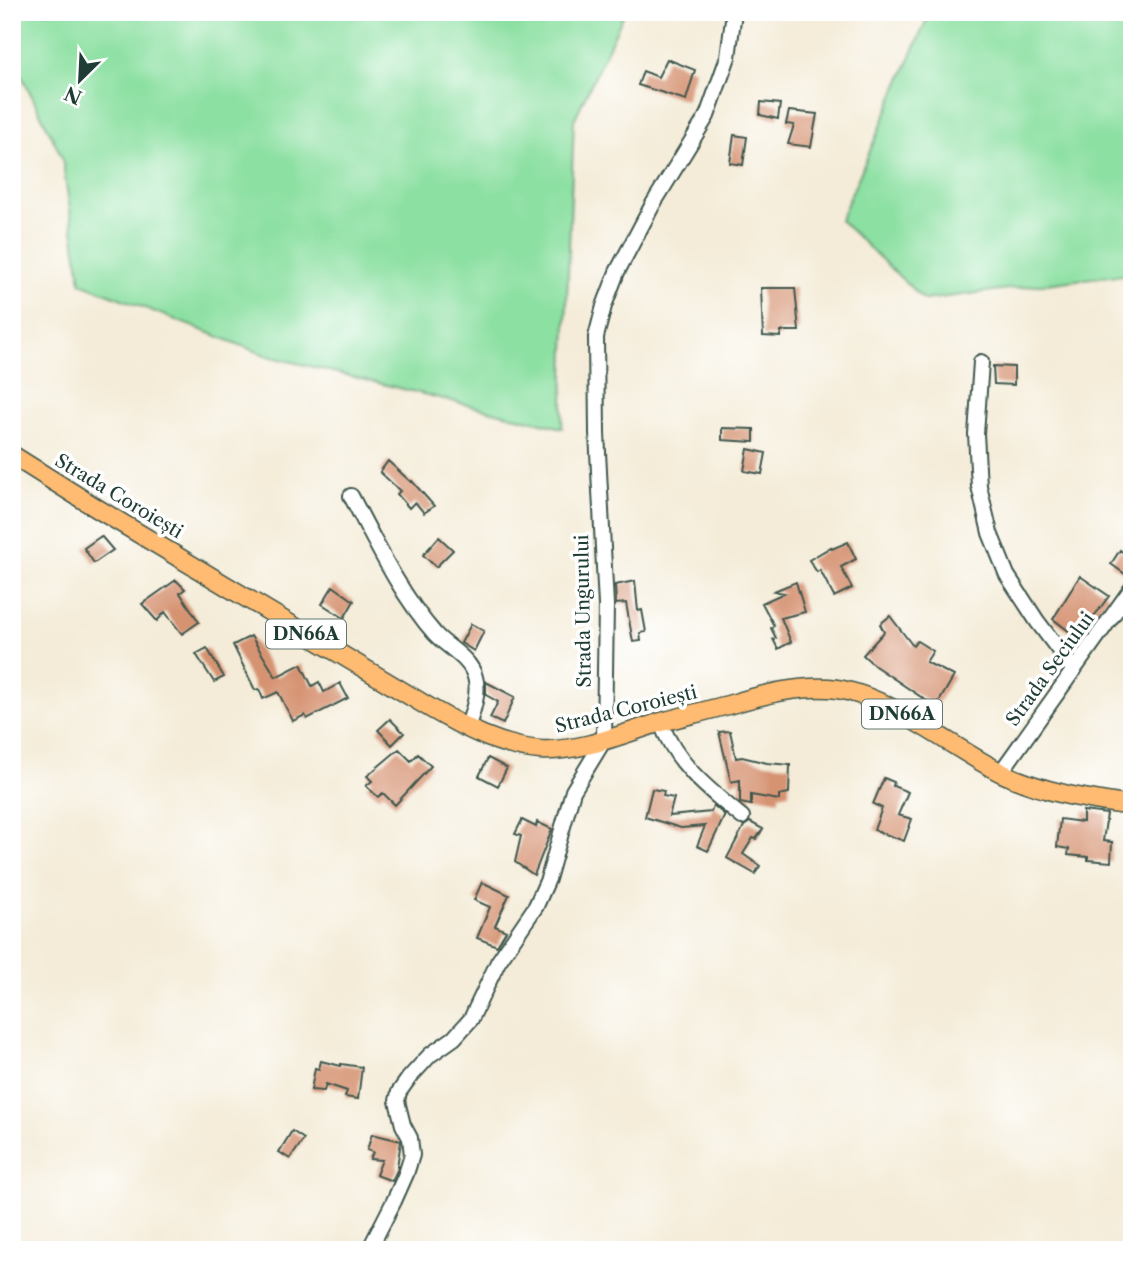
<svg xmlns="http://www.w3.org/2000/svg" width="1144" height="1262" font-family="'Libre Caslon Text',serif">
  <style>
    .green { fill: #8ce0a2; stroke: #568e6b; stroke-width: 2 }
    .building { fill: #d69372 }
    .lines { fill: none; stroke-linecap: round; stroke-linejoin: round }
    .minor-casing { stroke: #3f574d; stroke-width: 18 }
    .major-casing { stroke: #3f574d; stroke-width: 21 }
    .minor { stroke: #fff; stroke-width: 14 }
    .major { stroke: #ffbb71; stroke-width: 18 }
    .labels { text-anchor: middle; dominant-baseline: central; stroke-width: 7; stroke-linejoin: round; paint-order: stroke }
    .shield { fill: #fff; stroke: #627771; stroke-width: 2 }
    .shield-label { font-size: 18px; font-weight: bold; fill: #1f3d34 }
    .street-label { font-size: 19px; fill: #1f3d34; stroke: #fff }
  </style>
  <rect width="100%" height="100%" fill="#fff"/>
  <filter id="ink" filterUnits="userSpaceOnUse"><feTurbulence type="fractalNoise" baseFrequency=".0143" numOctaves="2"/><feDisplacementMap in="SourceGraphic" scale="14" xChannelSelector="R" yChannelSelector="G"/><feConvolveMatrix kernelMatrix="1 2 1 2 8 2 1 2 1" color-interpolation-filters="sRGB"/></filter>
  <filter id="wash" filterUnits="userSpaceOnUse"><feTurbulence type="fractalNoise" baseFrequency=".00686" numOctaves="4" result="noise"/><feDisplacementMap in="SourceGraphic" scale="28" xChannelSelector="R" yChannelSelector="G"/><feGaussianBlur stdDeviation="1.57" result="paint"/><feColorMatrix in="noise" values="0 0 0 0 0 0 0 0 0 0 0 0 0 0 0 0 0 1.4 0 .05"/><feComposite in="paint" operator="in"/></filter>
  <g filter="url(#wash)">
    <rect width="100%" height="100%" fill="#f4ecd8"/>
    <!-- green -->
    <path class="green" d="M 12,12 L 625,12 L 574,120 L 562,428 L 268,356 L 81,283 L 62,157 L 16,64 L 12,62 Z
      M 930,12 L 1132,12 L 1132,274 L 1100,277 L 924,300 L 840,220 Z"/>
    <g id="blocks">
      <!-- building -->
      <path class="building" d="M 667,59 L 695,70 L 686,100 L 638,85 L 643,71 L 658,77 Z
        M 761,102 L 780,104 L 778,119 L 760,115 Z
        M 789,111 L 817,114 L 811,147 L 788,144 L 794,125 L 786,124 Z
        M 734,135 L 747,137 L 743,165 L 730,163 Z
        M 761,288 L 795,288 L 799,331 L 781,331 L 781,337 L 763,336 Z
        M 993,366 L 1014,367 L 1014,385 L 994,384 Z
        M 722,428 L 754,429 L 754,442 L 722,440 Z
        M 748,449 L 766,453 L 762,474 L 744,471 Z
        M 388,461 L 411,482 L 412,481 L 434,506 L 424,513 L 415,502 L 409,508 L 397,494 L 400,491 L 380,472 Z
        M 101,536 L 113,550 L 94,563 L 84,548 Z
        M 439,537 L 453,550 L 436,567 L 423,555 Z
        M 848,542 L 856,559 L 841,567 L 852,588 L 834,597 L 820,570 L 817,572 L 809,560 L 831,547 L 832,549 Z
        M 1120,550 L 1132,559 L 1132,579 L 1111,564 Z
        M 1080,576 L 1109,596 L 1078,638 L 1053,619 Z
        M 176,580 L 185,589 L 180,593 L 199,622 L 182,634 L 165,612 L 157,621 L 142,604 Z
        M 635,581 L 638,611 L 642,610 L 646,632 L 640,633 L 641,641 L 633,642 L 626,603 L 616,604 L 615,585 Z
        M 796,582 L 805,612 L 781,618 L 791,642 L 778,649 L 773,639 L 776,638 L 771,628 L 774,626 L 762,603 L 784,593 L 774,591 Z
        M 333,586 L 354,601 L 344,618 L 322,604 Z
        M 890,616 L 913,646 L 917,641 L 933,651 L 926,662 L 954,676 L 936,707 L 875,666 L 863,655 L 884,632 L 880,624 Z
        M 471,624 L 484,631 L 474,651 L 461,643 Z
        M 251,636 L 276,677 L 301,664 L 312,686 L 319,682 L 324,692 L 340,683 L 348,698 L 307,719 L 305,715 L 293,721 L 278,692 L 263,699 L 259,689 L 255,690 L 233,645 Z
        M 207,648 L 224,677 L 214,682 L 196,654 Z
        M 486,682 L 515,697 L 503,724 L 490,718 L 498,702 L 486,695 Z
        M 390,719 L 404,733 L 392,745 L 378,730 Z
        M 730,731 L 736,758 L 742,757 L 767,763 L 790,765 L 789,793 L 779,795 L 779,800 L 751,795 L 751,805 L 740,803 L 740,780 L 731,782 L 719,732 Z
        M 399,749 L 411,761 L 418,754 L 431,766 L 395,805 L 383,793 L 378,797 L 366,786 L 372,781 L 367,776 Z
        M 488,758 L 507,768 L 498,786 L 479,776 Z
        M 884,778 L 894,782 L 893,786 L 908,792 L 898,815 L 912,819 L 904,841 L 874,830 L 882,808 L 873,804 Z
        M 652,789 L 664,791 L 663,796 L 674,798 L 669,816 L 711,812 L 713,805 L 725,815 L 708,851 L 697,846 L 705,826 L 681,828 L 645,817 Z
        M 1083,811 L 1107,814 L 1103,841 L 1112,842 L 1111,862 L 1088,860 L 1088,857 L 1068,855 L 1069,849 L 1057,847 L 1060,819 L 1083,822 Z
        M 522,820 L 536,827 L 537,822 L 552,829 L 534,875 L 515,862 L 521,836 L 515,834 Z
        M 750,822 L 763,829 L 756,839 L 753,838 L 743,854 L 760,866 L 755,874 L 727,858 L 744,826 Z
        M 482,882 L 509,895 L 495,926 L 506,931 L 497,946 L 477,938 L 490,907 L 474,900 Z
        M 321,1061 L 341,1066 L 341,1064 L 362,1067 L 358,1099 L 345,1097 L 347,1091 L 326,1084 L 324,1091 L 311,1090 L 315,1068 L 319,1069 Z
        M 292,1131 L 304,1139 L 290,1159 L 279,1152 Z
        M 372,1134 L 401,1141 L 397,1167 L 398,1168 L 392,1181 L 376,1175 L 382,1160 L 370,1159 L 373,1152 L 367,1150 Z"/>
    </g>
  </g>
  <g filter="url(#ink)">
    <use href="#blocks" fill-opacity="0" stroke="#3f574d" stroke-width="2"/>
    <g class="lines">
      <!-- minor casing -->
      <g class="minor-casing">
        <path id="minor" d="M 981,362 L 976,434 L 979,486 L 990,533 L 1007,575 L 1037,621 L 1074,670
          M 351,496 C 376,543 400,594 435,634 C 448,648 470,658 475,677 C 480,693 472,713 467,729
          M 661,723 C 676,764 709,790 742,817
          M 1001,772 L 1132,588
          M 369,1250 L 394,1201 L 406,1174 L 412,1155 L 410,1138 L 403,1125 L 397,1101 L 399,1092 L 409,1078 L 430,1055 L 454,1038 L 471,1019 L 498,962 L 536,906 L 548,879 L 573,791 L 604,740 L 606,605 L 597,433 L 596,337 L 604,306 L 617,272 L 653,204 L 707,116 L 728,57 L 734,12"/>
      </g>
      <!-- major casing -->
      <g class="major-casing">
        <path id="major" d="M 12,455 L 98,509 L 432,709 C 465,728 501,747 540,750 C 580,752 620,735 658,723 C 684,716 710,710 735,703 C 766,694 797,686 829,688 C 886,692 952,749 1004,774 C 1045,793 1087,799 1132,806"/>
      </g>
      <!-- minor -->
      <use href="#minor" class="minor"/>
      <!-- major -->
      <use href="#major" class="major"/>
    </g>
  </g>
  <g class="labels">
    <!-- shield labels -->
    <g class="shield">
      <rect x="266" y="619.5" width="80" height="29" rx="5"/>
      <rect x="862" y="699.5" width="80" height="29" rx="5"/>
    </g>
    <g class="shield-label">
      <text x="306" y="634">DN66A</text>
      <text x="902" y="714">DN66A</text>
    </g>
    <!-- street labels -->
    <g class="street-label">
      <text transform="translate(119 496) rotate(31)">Strada Coroiești</text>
      <text transform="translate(583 611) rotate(-91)">Strada Ungurului</text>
      <text transform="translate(1050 669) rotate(-54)">Strada Seciului</text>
      <text transform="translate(626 709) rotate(-14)">Strada Coroiești</text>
    </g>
  </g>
  <!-- margin -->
  <rect width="1144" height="1262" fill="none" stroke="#fff" stroke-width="42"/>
  <!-- north arrow -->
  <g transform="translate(80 80) rotate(204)" stroke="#ffffff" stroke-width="5" paint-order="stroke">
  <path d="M0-5L12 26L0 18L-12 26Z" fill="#1f3d34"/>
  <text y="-10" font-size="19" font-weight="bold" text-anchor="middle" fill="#1f3d34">N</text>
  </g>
</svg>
